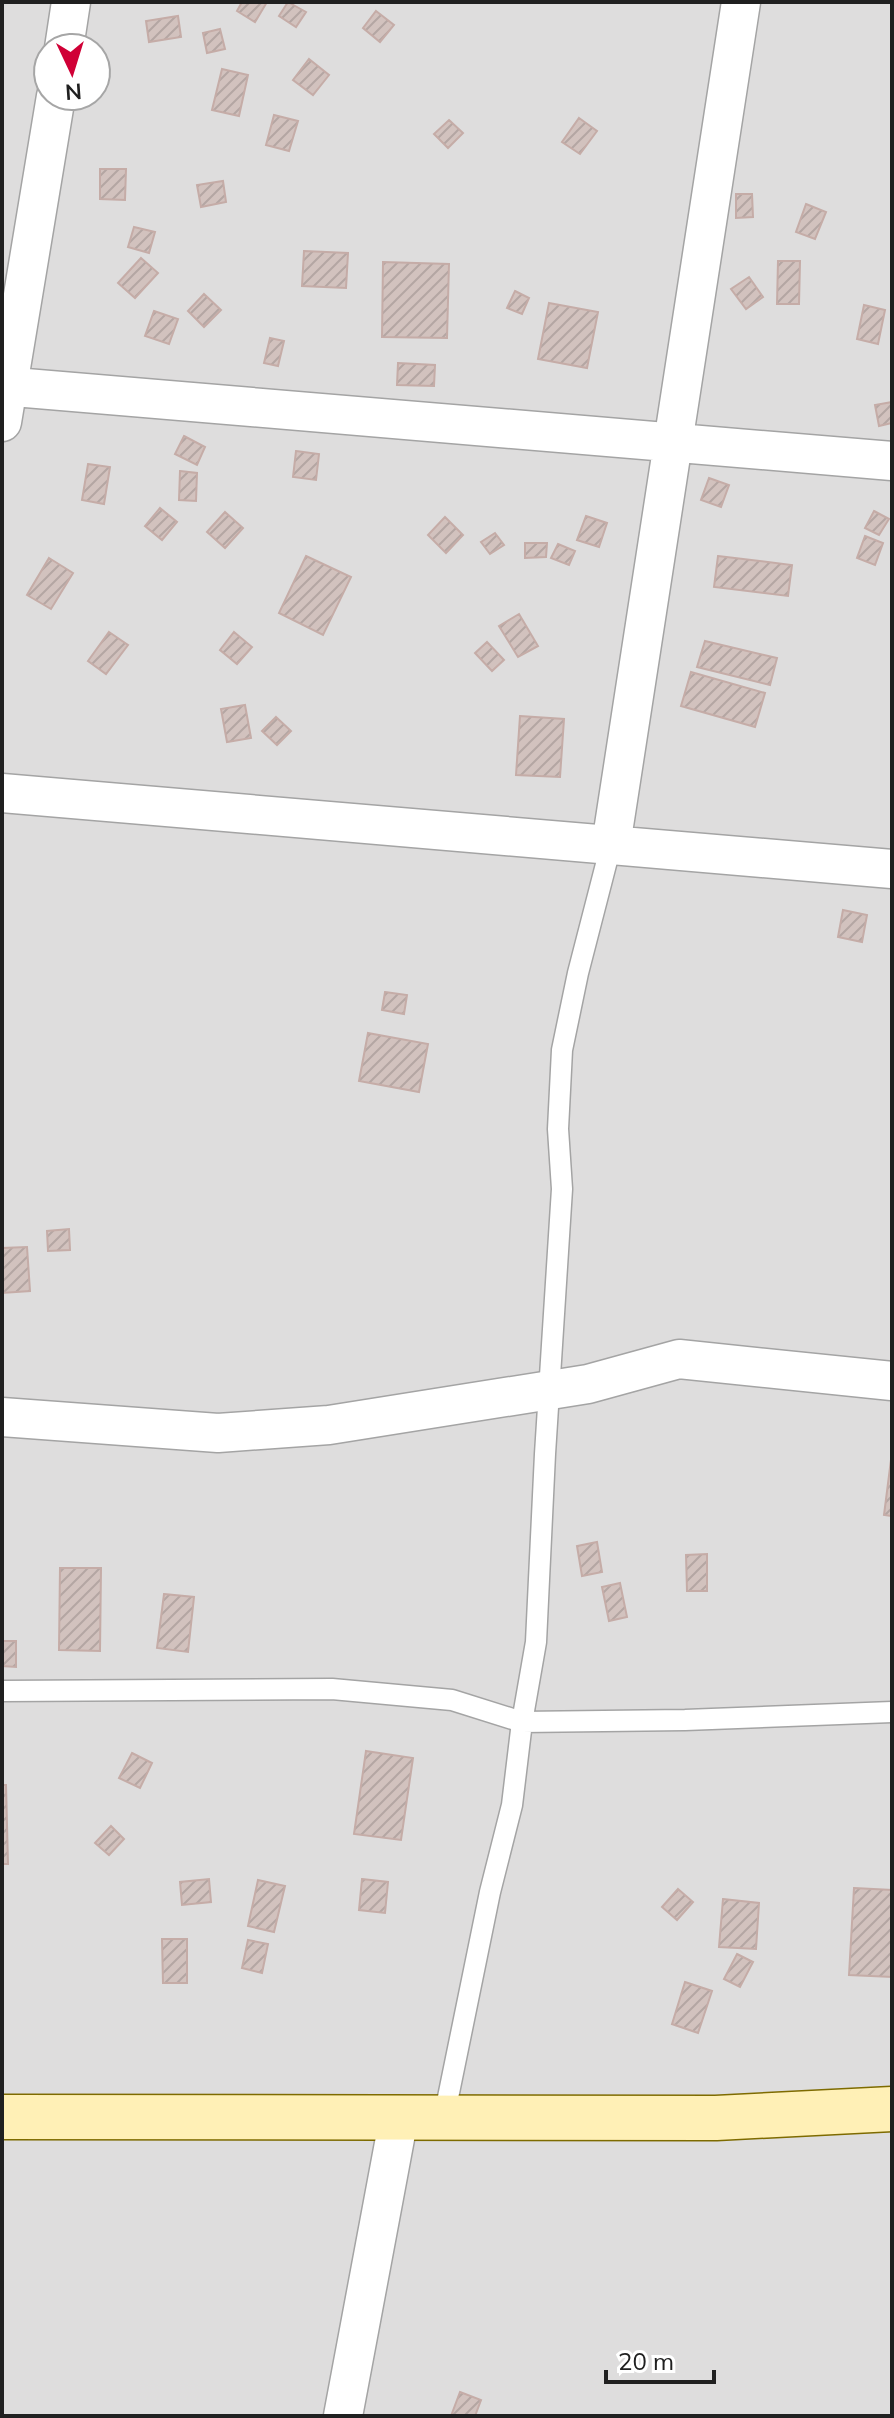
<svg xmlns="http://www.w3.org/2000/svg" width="894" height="2418" font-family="Mulish,sans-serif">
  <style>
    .residential { fill: #dedddd; fill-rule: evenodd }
    .building { fill: url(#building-hatch); stroke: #c5aca7; stroke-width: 2 }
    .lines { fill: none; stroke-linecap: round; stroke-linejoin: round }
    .lane-casing { stroke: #a4a4a4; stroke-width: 23 }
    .street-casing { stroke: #a4a4a4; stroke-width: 41 }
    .secondary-casing { stroke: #7e6b00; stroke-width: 47 }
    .lane { stroke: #fff; stroke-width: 20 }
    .street { stroke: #fff; stroke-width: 38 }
    .secondary { stroke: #fff0b6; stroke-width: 44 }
  </style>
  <defs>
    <pattern id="building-hatch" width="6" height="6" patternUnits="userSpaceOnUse" patternTransform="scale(2)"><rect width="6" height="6" fill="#d2c2be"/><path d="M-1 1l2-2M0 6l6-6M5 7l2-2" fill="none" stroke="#b4a6a3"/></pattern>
  </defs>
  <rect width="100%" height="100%" fill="#f1ebe6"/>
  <!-- residential -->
  <path class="residential" d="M 2,2 L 892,2 L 892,2416 L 2,2416 ZM 48,48 L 96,48 L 96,96 L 48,96 Z"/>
  <!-- building -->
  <path class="building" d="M 242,2 L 267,2 L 255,22 L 237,11 Z
    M 288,2 L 306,12 L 296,27 L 279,16 Z
    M 376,11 L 394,25 L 380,42 L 363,28 Z
    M 178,16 L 181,37 L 149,42 L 146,21 Z
    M 220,29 L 225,49 L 207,53 L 203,33 Z
    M 309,59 L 329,75 L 313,95 L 293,80 Z
    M 222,69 L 248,75 L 239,116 L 212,110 Z
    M 274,115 L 298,121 L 289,151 L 266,145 Z
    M 579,118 L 597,131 L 580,154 L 562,142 Z
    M 449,120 L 463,133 L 448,148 L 434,134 Z
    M 100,169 L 126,169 L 125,200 L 100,199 Z
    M 223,181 L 226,202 L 201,207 L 197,185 Z
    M 736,194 L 752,194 L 753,217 L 736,218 Z
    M 806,204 L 826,212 L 815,239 L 796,232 Z
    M 134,227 L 155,232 L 149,253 L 128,247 Z
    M 304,251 L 348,253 L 346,288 L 302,286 Z
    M 141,258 L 158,273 L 135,298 L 118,283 Z
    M 778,261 L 800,261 L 799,304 L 777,304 Z
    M 383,262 L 449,264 L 447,338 L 382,337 Z
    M 749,277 L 763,297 L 746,309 L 731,289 Z
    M 515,291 L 529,298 L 522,314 L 507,308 Z
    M 204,294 L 221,310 L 204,327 L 188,311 Z
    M 549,303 L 598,312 L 587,368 L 538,359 Z
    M 864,305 L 885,310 L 878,344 L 857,339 Z
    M 154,311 L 178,319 L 169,344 L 145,336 Z
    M 270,338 L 284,341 L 278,366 L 264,363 Z
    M 398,363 L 435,365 L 434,386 L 397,385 Z
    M 892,402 L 892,423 L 879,426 L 875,405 Z
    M 184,436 L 205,447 L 197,465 L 175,454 Z
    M 296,451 L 319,454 L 316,480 L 293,477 Z
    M 88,464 L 110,467 L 104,504 L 82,500 Z
    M 180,471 L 197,473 L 196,501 L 179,500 Z
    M 709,478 L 729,485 L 721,507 L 701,500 Z
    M 160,508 L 177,522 L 162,540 L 145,526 Z
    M 874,511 L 889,519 L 879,535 L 865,528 Z
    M 225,512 L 243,528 L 225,548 L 207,532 Z
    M 586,516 L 607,523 L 599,547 L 577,540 Z
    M 445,517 L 463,535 L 446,553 L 428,535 Z
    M 495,533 L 504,545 L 490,554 L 481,542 Z
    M 865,536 L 883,543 L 875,565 L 857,558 Z
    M 525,543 L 547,543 L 546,557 L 525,558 Z
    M 558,544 L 575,551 L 569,565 L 551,558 Z
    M 306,556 L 351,577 L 323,635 L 279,613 Z
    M 718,556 L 792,565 L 788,596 L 714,587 Z
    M 49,558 L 73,573 L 51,609 L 27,595 Z
    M 519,614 L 538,646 L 518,657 L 499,626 Z
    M 109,632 L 128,645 L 106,674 L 88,661 Z
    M 234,632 L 252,647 L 237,664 L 220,650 Z
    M 705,641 L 777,658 L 770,685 L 697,667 Z
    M 487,642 L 504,660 L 492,671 L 475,653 Z
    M 691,672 L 765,693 L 755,727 L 681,706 Z
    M 245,705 L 251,738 L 227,742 L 221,709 Z
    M 520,716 L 564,719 L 560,777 L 516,775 Z
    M 276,717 L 291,731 L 277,745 L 262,731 Z
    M 843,910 L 867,915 L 862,942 L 838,937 Z
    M 385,992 L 407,995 L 404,1014 L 382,1010 Z
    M 368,1033 L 428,1044 L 419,1092 L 359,1081 Z
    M 69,1229 L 70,1250 L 48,1251 L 47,1231 Z
    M 27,1247 L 30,1291 L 2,1293 L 2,1248 Z
    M 892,1452 L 892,1516 L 884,1515 Z
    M 597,1542 L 602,1572 L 582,1576 L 577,1546 Z
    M 707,1554 L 707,1591 L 687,1591 L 686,1555 Z
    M 60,1568 L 101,1568 L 100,1651 L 59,1650 Z
    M 620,1583 L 627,1617 L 609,1621 L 602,1587 Z
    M 164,1594 L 194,1597 L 188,1652 L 157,1648 Z
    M 2,1641 L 16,1641 L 16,1667 L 2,1666 Z
    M 366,1751 L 413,1758 L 401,1840 L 354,1834 Z
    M 132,1753 L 152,1763 L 140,1788 L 119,1778 Z
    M 2,1785 L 6,1785 L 8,1864 L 2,1864 Z
    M 111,1826 L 124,1839 L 109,1855 L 95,1843 Z
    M 209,1879 L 211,1902 L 182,1905 L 180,1882 Z
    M 362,1879 L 388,1882 L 385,1913 L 359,1910 Z
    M 258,1880 L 285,1886 L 274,1932 L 248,1926 Z
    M 854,1888 L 892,1890 L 892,1977 L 849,1975 Z
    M 678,1889 L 693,1902 L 677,1920 L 662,1907 Z
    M 723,1899 L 759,1903 L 756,1949 L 719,1947 Z
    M 162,1939 L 187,1939 L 187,1983 L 163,1983 Z
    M 248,1940 L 268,1944 L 262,1973 L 242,1968 Z
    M 737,1954 L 753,1962 L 740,1987 L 724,1979 Z
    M 685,1982 L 712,1991 L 698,2033 L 672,2024 Z
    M 460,2392 L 481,2400 L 475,2416 L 451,2416 Z"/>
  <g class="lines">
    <!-- lane casing -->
    <g class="lane-casing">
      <path id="lane" d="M 2,1691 L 332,1689 L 452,1700 L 522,1722 L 685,1720 L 892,1712
        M 444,2117 L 490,1892 L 512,1805 L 522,1722 L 536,1642 L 545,1454 L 562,1189 L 558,1129 L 562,1050 L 578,973 L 611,845"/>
    </g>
    <!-- street casing -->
    <g class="street-casing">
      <path id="street" d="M 64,48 L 71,2
        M 2,386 L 892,461
        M 2,422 L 56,96
        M 2,793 L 892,869
        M 611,845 L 741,2
        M 2,1417 L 218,1433 L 329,1425 L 588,1384 L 679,1359 L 892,1381
        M 343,2416 L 399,2117"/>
    </g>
    <!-- secondary casing -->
    <g class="secondary-casing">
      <path id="secondary" d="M 2,2117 L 716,2118 L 892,2109"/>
    </g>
    <!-- lane -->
    <use href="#lane" class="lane"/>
    <!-- street -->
    <use href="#street" class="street"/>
    <!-- secondary -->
    <use href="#secondary" class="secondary"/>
  </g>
  <!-- border -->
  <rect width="894" height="2418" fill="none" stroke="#202020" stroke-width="8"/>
  <!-- north arrow -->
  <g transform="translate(72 72) rotate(176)"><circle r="38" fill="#ffffff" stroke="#a6a6a6" stroke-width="2"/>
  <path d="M0-6L14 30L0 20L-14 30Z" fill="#d00036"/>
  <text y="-12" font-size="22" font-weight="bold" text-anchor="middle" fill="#202020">N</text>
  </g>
  <!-- scale -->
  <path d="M606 2370v12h108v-12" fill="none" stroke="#202020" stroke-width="4"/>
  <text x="618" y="2370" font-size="24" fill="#202020" stroke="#ffffff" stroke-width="6" paint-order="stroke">20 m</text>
</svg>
